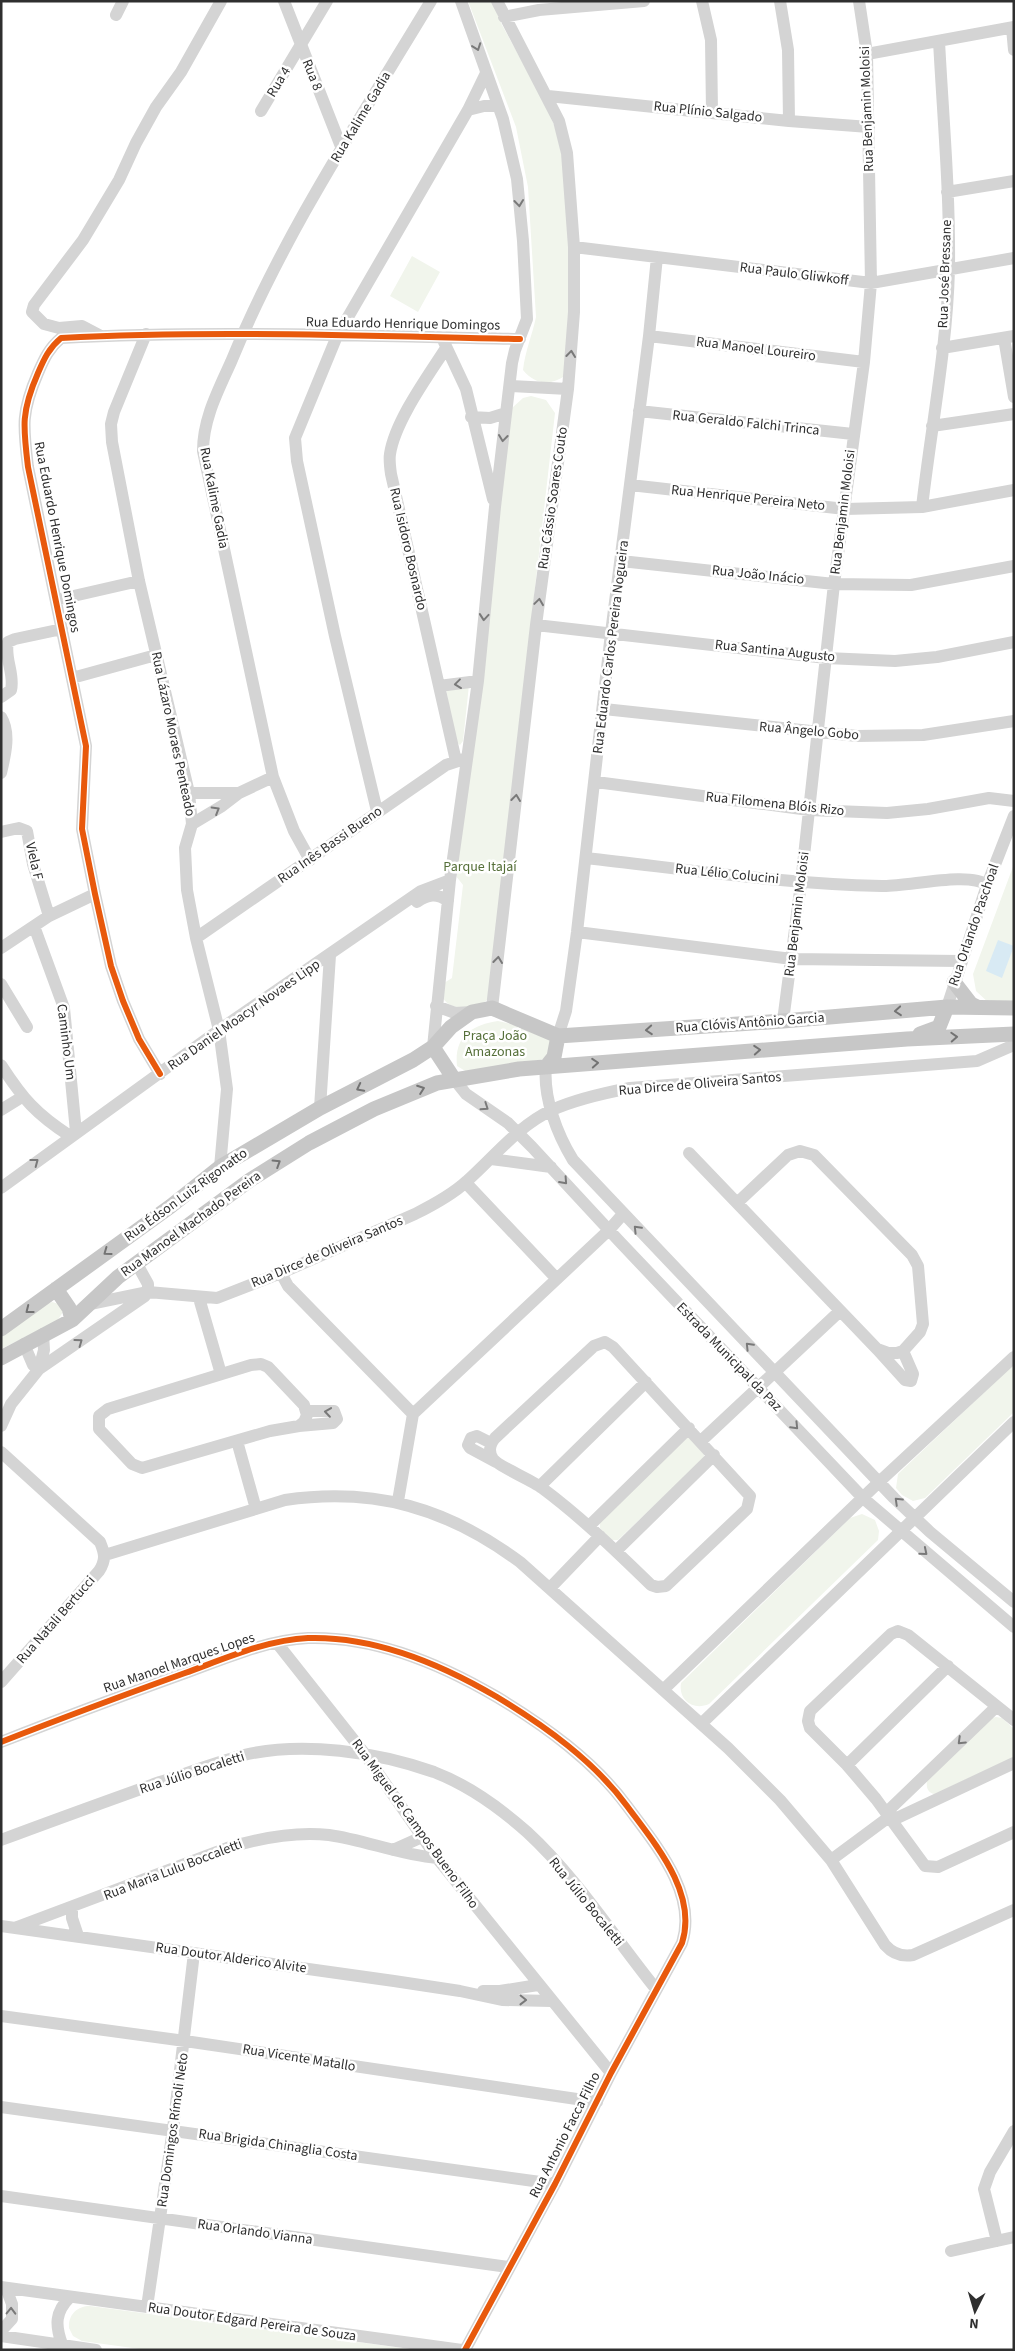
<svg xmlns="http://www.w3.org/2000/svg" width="1015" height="2351" font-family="'Source Sans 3',sans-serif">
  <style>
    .green { fill: #f1f5ec }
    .water { fill: #d8eaf4 }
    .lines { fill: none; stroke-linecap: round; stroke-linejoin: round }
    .minor { stroke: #d4d4d4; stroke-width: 12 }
    .major { stroke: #c7c7c7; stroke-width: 15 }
    .cycleway-casing { stroke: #fff; stroke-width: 9 }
    .cycleway { stroke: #e8590c; stroke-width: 6 }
    .oneway { stroke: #797979 }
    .oneway2 { stroke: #737373 }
    .labels { text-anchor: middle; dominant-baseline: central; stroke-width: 5; stroke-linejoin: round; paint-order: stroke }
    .street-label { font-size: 14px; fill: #2f2f2f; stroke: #fff }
    .park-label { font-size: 14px; fill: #556f39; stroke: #fff }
  </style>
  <rect width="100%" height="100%" fill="#fff"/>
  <!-- green -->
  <path class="green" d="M 468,1 L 492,1 L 502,25 L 547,107 L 557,133 L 562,157 L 570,253 L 566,375 C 551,386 535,385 523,370 C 525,351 532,336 536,317 L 528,187 L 516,127 Z
    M 412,256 L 440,272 L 418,312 L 390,296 Z
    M 531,396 L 546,400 L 555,413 L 488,999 C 477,1010 451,1012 443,998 L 444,983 L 452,978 L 463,885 L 456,876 L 512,408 L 523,398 Z
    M 469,685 L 463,741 L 460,745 L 455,741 L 446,688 Z
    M 1014,864 L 1014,1002 L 989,1003 L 976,991 L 973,974 Z
    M 498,1021 L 519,1026 L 551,1040 L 552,1048 L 545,1059 L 467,1072 L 457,1066 C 454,1037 471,1025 498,1021 Z
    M 52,1302 L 59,1304 L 63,1312 L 57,1321 L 1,1349 L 1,1334 L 40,1307 Z
    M 1014,1364 L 1014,1412 L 925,1498 L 913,1501 L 902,1495 L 896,1488 L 898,1474 Z
    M 687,1438 L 690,1438 L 704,1454 L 704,1458 L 618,1540 L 611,1540 L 600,1528 L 600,1520 Z
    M 862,1514 L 875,1520 L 879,1531 L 878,1540 L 709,1704 C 693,1711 678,1700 681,1683 L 850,1518 Z
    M 996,1717 L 1002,1718 L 1014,1729 L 1014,1757 L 935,1794 C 928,1793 926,1788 927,1781 L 992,1718 Z
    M 90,2306 L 417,2350 L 147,2350 L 82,2341 L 73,2336 L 69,2328 C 68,2315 77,2306 90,2306 Z"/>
  <!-- water -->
  <path class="water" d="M 998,940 L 1014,946 L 1002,978 L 986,971 Z"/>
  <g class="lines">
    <!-- minor -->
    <path class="minor" d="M 284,1 L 342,149
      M 702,1 L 711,40 L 712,112
      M 780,1 L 788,50 L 789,121
      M 116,15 L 123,1
      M 504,17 L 539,10 L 644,1
      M 1012,28 L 1014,50
      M 867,54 L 1014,27
      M 548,96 L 789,121 L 869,127
      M 468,110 L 484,106 L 498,106
      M 261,111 L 327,1
      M 947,192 L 1014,181
      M 574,247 L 871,283 L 1014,258
      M 146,334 L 114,412 L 111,424 L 112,442 L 139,581 L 189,793 L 192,824 L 185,848 L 187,890 L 196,938 L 219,1030 L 227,1089 L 220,1167
      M 101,336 L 82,326 L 59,328 L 44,324 L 32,312 L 34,305 L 83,240 L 119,180 L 136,143 L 156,107 L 181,72 L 221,1
      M 649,336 L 864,362
      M 1004,338 L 1014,397
      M 444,342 L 466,389 L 493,499
      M 446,348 C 428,376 395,421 390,454 C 389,460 390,467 391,474 L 456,761
      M 942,348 L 1014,336
      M 511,386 L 568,389
      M 639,411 L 853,434
      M 471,417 L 490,418 L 506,413
      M 932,426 L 1014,414
      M 630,485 L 845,509 L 922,507 L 1014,490
      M 922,507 C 931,428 947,348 949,269 C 950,193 943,117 939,41
      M 621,561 L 834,584 L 911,585 L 1014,566
      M 56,600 L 139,581
      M 536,625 L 826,658 L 895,661 L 937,657 L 1014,642
      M 72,678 L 156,655
      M 439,686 L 478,681
      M 1,697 L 11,690 C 15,674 4,658 8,642 L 15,639 L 62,629
      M 604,709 L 857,736 L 923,735 L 1014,721
      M 1,717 C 11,733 5,756 1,773
      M 596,782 L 809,810 L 887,813 L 928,809 L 989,798 L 1014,801
      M 189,793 L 239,793
      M 377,811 L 335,636 L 297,461 L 295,438 L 337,336 L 468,110 L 486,73
      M 192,824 L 222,806 L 239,793 L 273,777
      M 1,832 L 19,828 L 27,831 L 33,864 L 49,916
      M 586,858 C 685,869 783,884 882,886 C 907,887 969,871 987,885
      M 310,860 L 294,831 L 273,777 L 203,451 C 203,419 218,391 231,362 C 283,235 360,119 431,1
      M 417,902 C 428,894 437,893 448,901
      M 34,926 L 64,1008 L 76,1132
      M 577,932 L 792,959 L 960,961
      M 196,938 L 446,765 L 464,759
      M 1,948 L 49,916 L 95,894
      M 1,984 L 27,1027
      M 436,1006 L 455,1013 L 472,1012
      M 947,1007 L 987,885 L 1014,816
      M 492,1008 L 536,625 L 568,389 L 574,312 L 574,247 L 567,153 L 559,121 L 497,1
      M 783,1021 L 801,883 L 834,584 L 864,362 L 871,283 L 867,54 L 859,1
      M 558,1036 L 566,1011 L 577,932 L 611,633 L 649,336 L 657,257
      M 433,1047 L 450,880 L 478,681 L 495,507 L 512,363 L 515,350 L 527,319 L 523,241 L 517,179 L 503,119 L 461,1
      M 1,1065 C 23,1099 36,1114 70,1136
      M 546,1067 C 543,1097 557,1134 573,1160 L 894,1498 L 930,1532 L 1014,1602
      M 160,1074 L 139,1039 L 123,1001 L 111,966 L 95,894 L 82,829 L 86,746 L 28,467 C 23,426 21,412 38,373 C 44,359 49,348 61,338 C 214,330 367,336 520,339
      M 454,1079 L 466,1094 L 508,1123 L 532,1147 L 620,1242 L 863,1498 L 1014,1627
      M 320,1108 L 330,955
      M 1,1110 L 22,1097
      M 689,1153 L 877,1349 L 888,1353 L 897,1353 L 903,1351 L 920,1332 L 923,1324 L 918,1266 L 912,1255 L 814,1155 L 800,1151 L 788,1155 L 737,1203
      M 491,1159 L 551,1167
      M 466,1183 L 557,1279
      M 1,1188 L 219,1030 L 421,891 L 450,880
      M 137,1264 L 148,1284 L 148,1292
      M 281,1273 L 288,1286 L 413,1414
      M 199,1298 L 221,1374
      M 90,1304 L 148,1292 L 217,1298 L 281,1273 L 415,1214 C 433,1205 452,1195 467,1181 C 494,1157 519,1125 552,1110 C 576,1099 604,1093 630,1088 L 977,1061 L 1014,1045
      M 605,1342 L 613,1347 L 750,1496 L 747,1509 L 666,1586 L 657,1587 L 651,1585 C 616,1551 581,1517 542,1488 C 532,1480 499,1467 493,1459 C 488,1452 490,1444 495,1438 L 594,1346 Z
      M 24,1344 L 33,1365 L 39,1369
      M 877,1349 L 905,1380 L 911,1381 L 913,1374 L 903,1351
      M 261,1364 L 268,1367 L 304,1405 L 307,1415 L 304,1422 L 299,1426 L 270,1431 L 142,1468 L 132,1464 L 99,1429 L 99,1416 L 108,1409 L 251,1365 Z
      M 39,1369 L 44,1350 L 43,1334
      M 1,1426 L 11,1404 L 39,1369 L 145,1296
      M 299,1426 L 333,1423 L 337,1419 L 334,1411 L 307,1411
      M 237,1441 L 256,1509
      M 701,1441 L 840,1311
      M 491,1443 L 477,1436 L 471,1438 L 468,1445 L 470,1448 L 496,1462
      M 1,1452 L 100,1542 C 105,1554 106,1560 99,1571 L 1,1682
      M 540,1486 L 646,1382
      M 398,1501 L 413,1414 L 609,1230 L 623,1214
      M 589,1526 L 689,1428
      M 616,1551 L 714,1455
      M 105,1555 L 285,1500 C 375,1487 447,1508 520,1562 L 728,1748 L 780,1800 L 831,1860 L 885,1945 C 893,1954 902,1957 913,1955 L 1014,1910
      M 550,1588 L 600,1536
      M 277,1643 L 364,1753 L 437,1858 L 611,2073
      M 663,1690 L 879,1482 L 1014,1357
      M 1014,1720 L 908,1635 L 898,1631 L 891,1634 L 810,1711 L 808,1721 L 810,1728 L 847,1765 L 876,1799 L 925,1866 L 938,1867 L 1014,1832
      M 701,1724 L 1014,1422
      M 1,1742 C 62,1718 124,1695 185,1673 C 224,1659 266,1640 308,1638 C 374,1636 441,1664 497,1697 C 545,1726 594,1761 627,1806 C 655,1844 698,1893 682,1943 L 611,2073 L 555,2184 L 465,2350
      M 847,1765 L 948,1666
      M 889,1817 L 897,1818 L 1014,1763
      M 1,1840 C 54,1820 107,1801 160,1782 C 188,1773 216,1762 244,1755 C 303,1741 377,1752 434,1772 C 468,1785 500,1808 527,1832 C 577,1878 614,1937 656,1989
      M 393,1850 L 422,1837
      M 831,1860 L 889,1817 L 891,1808 L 996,1707
      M 72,1908 L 72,1918 L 78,1936
      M 1,1926 L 394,1981 L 460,1991 L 502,2000 L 551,2001
      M 17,1927 L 227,1848 C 260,1838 294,1831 329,1835 C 365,1840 400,1855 437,1858
      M 483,1991 L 500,1991 L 538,1985
      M 1,2016 L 185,2041 L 597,2102
      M 1,2107 L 555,2184
      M 1,2196 L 508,2267
      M 997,2241 L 984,2189 L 990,2172 L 1014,2131
      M 951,2251 L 1014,2237
      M 1,2287 L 462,2350
      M 147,2307 L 173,2129 L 194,1953
      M 1,2331 L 12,2319 L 12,2304 L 6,2288
      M 1,2336 L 96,2350
      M 62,2344 C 55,2325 55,2312 70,2297"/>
    <!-- major -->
    <path class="major" d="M 954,982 L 971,1004 L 977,1007
      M 920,1034 L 939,1027 L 947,1007
      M 433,1047 L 454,1079
      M 546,1067 L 554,1057 L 558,1036
      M 56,1289 L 69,1308 L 72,1320
      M 1,1329 L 171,1206 L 220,1167 L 320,1108 L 413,1060 L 433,1047 L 451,1027 L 472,1012 L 492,1008 L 558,1036 L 783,1021 L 947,1007 L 1014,1008
      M 1,1358 L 72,1320 L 118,1277 L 250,1180 L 309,1143 L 374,1109 L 437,1083 L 519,1069 L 907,1039 L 1014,1034"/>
    <!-- cycleway casing -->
    <g class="cycleway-casing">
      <path id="cycleway" d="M 160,1074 L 139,1039 L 123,1001 L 111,966 L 95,894 L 82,829 L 86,746 L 28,467 C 23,426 21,412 38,373 C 44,359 49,348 61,338 C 214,330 367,336 520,339
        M 1,1742 C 62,1718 124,1695 185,1673 C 224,1659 266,1640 308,1638 C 374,1636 441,1664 497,1697 C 545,1726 594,1761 627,1806 C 655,1844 698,1893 682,1943 L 611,2073 L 555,2184 L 465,2350"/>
    </g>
    <!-- cycleway -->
    <use href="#cycleway" class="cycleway"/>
  </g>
  <!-- one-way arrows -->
  <defs><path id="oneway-chevron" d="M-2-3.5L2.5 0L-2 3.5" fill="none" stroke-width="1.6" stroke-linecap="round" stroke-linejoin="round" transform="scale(1.25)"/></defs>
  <g class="oneway">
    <use href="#oneway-chevron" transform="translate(477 47) rotate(70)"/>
    <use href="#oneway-chevron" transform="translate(519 203) rotate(84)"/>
    <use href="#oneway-chevron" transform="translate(571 354) rotate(-84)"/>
    <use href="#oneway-chevron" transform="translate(503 438) rotate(97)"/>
    <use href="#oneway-chevron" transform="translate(539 602) rotate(-82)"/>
    <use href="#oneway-chevron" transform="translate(484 617) rotate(95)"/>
    <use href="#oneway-chevron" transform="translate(458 684) rotate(173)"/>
    <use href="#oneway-chevron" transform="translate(516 798) rotate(-83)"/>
    <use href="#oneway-chevron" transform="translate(216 810) rotate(-31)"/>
    <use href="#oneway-chevron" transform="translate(498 960) rotate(-83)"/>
    <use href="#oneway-chevron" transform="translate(485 1107) rotate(34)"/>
    <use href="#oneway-chevron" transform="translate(35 1162) rotate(-37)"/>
    <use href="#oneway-chevron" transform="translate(564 1181) rotate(48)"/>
    <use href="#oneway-chevron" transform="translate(637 1229) rotate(-134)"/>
    <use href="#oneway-chevron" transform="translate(79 1342) rotate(-36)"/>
    <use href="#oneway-chevron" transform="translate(749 1346) rotate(-134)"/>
    <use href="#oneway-chevron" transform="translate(328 1412) rotate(-172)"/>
    <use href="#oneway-chevron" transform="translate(795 1426) rotate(46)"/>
    <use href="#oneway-chevron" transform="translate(898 1501) rotate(-136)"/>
    <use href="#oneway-chevron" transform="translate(924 1552) rotate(40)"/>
    <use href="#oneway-chevron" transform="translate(961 1741) rotate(136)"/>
    <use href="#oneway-chevron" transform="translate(523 2000) rotate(1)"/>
    <use href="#oneway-chevron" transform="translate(11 2311) rotate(-89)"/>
  </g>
  <g class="oneway2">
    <use href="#oneway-chevron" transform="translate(898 1011) rotate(175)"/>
    <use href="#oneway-chevron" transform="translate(649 1030) rotate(176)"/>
    <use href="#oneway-chevron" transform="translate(954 1037) rotate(-3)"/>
    <use href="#oneway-chevron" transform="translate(757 1050) rotate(-4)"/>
    <use href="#oneway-chevron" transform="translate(595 1063) rotate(-4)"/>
    <use href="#oneway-chevron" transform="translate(360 1088) rotate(153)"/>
    <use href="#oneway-chevron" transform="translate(421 1089) rotate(-20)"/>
    <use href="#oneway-chevron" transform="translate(277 1163) rotate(-32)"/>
    <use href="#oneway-chevron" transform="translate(107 1252) rotate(144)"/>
    <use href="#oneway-chevron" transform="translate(29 1310) rotate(142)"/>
  </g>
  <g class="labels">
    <!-- street labels -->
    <g class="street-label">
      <text transform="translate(312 75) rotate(68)">Rua 8</text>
      <text transform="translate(279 82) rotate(-59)">Rua 4</text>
      <text transform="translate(867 109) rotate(-92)">Rua Benjamin Moloisi</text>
      <text transform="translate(708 112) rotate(6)">Rua Plínio Salgado</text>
      <text transform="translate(361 117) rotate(-59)">Rua Kalime Gadia</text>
      <text transform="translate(794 274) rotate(7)">Rua Paulo Gliwkoff</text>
      <text transform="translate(945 274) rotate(-88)">Rua José Bressane</text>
      <text transform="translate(403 324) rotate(1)">Rua Eduardo Henrique Domingos</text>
      <text transform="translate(756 349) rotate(7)">Rua Manoel Loureiro</text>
      <text transform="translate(746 423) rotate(6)">Rua Geraldo Falchi Trinca</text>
      <text transform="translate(214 498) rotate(79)">Rua Kalime Gadia</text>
      <text transform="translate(553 498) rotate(-82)">Rua Cássio Soares Couto</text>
      <text transform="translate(748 498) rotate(6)">Rua Henrique Pereira Neto</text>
      <text transform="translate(843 512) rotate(-83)">Rua Benjamin Moloisi</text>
      <text transform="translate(57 537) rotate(79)">Rua Eduardo Henrique Domingos</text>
      <text transform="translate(408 549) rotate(77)">Rua Isidoro Bosnardo</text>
      <text transform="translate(758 575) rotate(6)">Rua João Inácio</text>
      <text transform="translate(611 647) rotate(-83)">Rua Eduardo Carlos Pereira Nogueira</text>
      <text transform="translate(775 651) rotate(6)">Rua Santina Augusto</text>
      <text transform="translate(809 731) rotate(5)">Rua Ângelo Gobo</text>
      <text transform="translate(173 734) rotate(78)">Rua Lázaro Moraes Penteado</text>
      <text transform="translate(775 804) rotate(6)">Rua Filomena Blóis Rizo</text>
      <text transform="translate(330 845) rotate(-35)">Rua Inês Bassi Bueno</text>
      <text transform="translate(34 861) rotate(77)">Viela F</text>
      <text transform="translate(727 874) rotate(6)">Rua Lélio Colucini</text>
      <text transform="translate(797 914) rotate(-83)">Rua Benjamin Moloisi</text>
      <text transform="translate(974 925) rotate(-71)">Rua Orlando Paschoal</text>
      <text transform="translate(244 1015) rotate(-35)">Rua Daniel Moacyr Novaes Lipp</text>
      <text transform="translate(750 1023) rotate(-4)">Rua Clóvis Antônio Garcia</text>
      <text transform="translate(66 1042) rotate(83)">Caminho Um</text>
      <text transform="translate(700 1084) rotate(-5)">Rua Dirce de Oliveira Santos</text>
      <text transform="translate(186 1195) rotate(-36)">Rua Édson Luiz Rigonatto</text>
      <text transform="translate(191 1224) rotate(-36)">Rua Manoel Machado Pereira</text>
      <text transform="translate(327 1252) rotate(-23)">Rua Dirce de Oliveira Santos</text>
      <text transform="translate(729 1357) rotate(46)">Estrada Municipal da Paz</text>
      <text transform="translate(56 1620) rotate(-49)">Rua Natali Bertucci</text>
      <text transform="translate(179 1663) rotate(-19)">Rua Manoel Marques Lopes</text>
      <text transform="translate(192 1773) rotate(-18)">Rua Júlio Bocaletti</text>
      <text transform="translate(415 1824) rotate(54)">Rua Miguel de Campos Bueno Filho</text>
      <text transform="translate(173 1870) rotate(-21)">Rua Maria Lulu Boccaletti</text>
      <text transform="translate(586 1902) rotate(51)">Rua Júlio Bocaletti</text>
      <text transform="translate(231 1958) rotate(8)">Rua Doutor Alderico Alvite</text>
      <text transform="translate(299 2058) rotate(9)">Rua Vicente Matallo</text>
      <text transform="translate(173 2130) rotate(-82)">Rua Domingos Rímoli Neto</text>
      <text transform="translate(565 2135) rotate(-63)">Rua Antonio Facca Filho</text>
      <text transform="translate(278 2145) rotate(8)">Rua Brigida Chinaglia Costa</text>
      <text transform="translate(255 2232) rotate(8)">Rua Orlando Vianna</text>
      <text transform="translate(252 2322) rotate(8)">Rua Doutor Edgard Pereira de Souza</text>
    </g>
    <!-- park labels -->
    <g class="park-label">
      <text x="480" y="867">Parque Itajaí</text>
      <text x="495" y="1036">Praça João<tspan x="495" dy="16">Amazonas</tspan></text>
    </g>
  </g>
  <!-- border -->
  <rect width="1015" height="2351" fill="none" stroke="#2f2f2f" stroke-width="5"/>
  <!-- north arrow -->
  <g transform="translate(975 2311) rotate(185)" stroke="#ffffff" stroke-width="4" paint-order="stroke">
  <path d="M0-4L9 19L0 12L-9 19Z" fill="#2f2f2f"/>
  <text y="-8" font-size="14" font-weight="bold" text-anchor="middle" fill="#2f2f2f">N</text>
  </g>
</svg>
